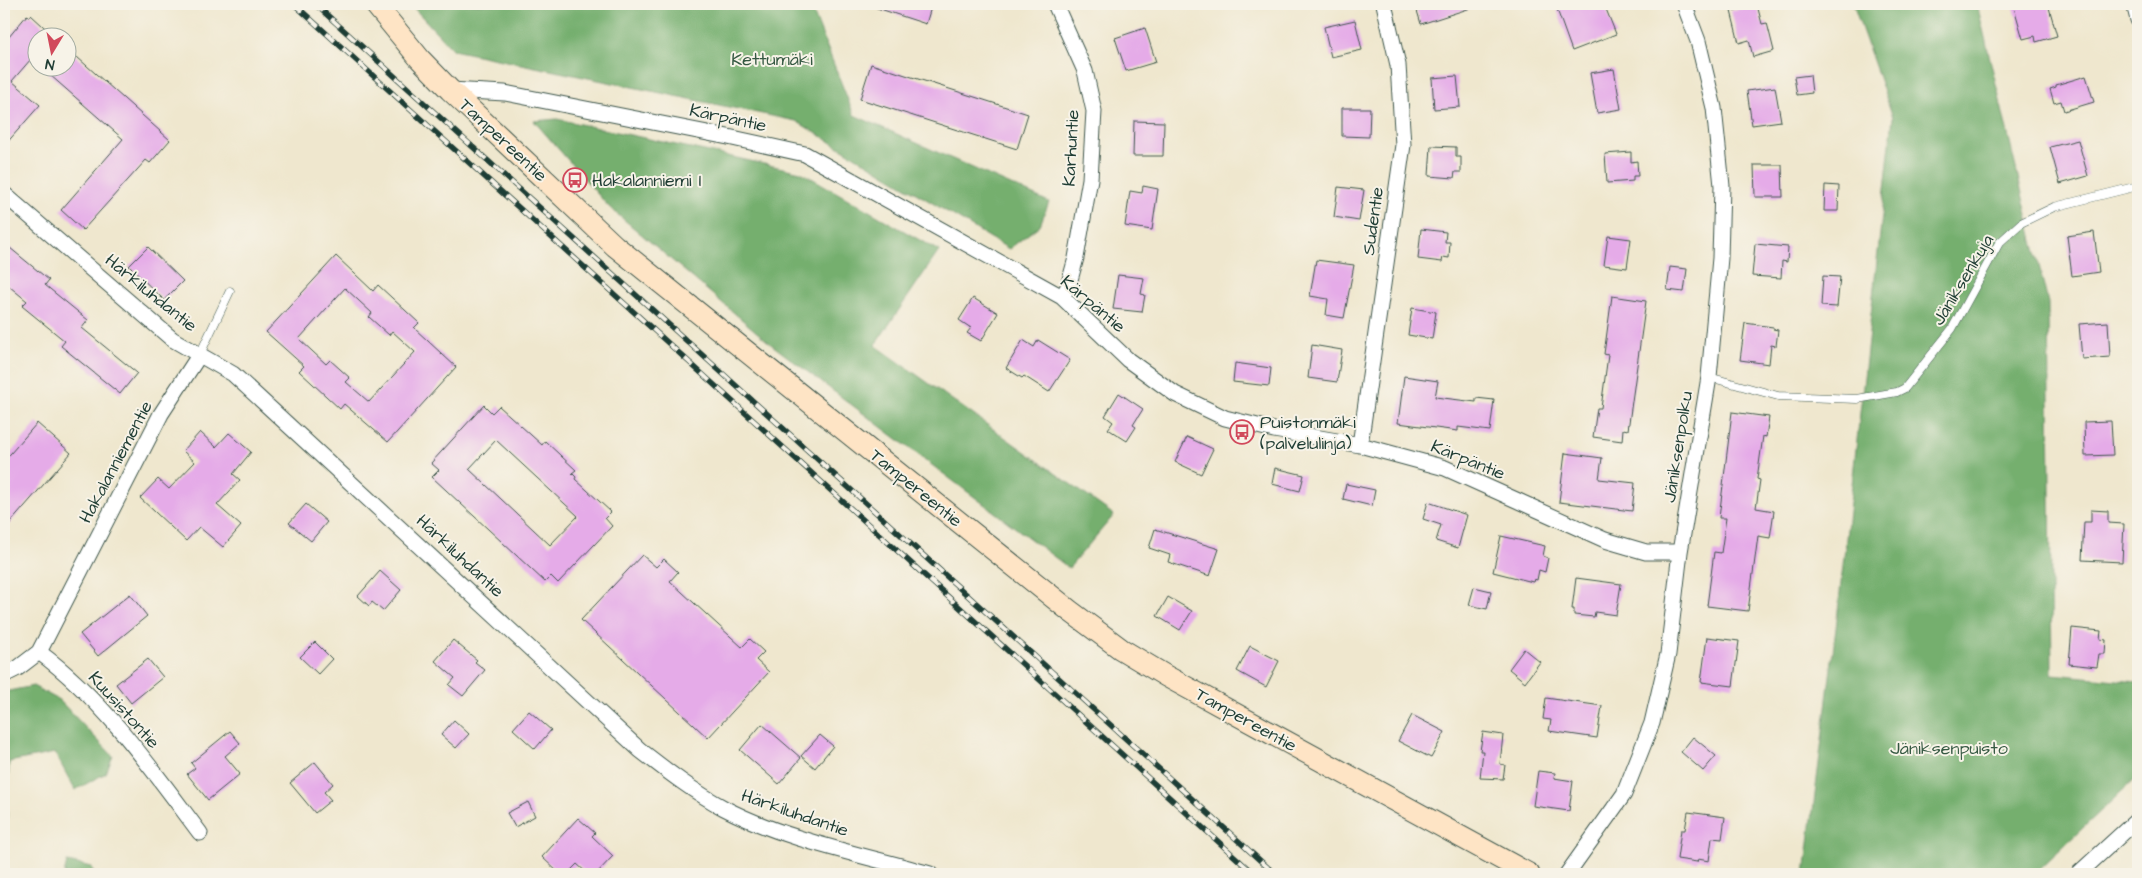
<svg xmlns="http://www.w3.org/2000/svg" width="2142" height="878" font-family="'Architects Daughter',sans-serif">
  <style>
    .forest { fill: #75af6e; stroke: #4a7651 }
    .building { fill: #e5abe8; fill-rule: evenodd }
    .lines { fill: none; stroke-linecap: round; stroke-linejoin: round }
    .service-casing { stroke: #3e564b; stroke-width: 9 }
    .minor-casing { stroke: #3e564b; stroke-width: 17 }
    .secondary-casing { stroke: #3e564b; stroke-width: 23 }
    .service { stroke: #fff; stroke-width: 8 }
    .minor { stroke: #fff; stroke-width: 15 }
    .secondary { stroke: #fee4c5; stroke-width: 21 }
    .rail-casing { stroke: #1f3d34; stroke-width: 5.5 }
    .rail { stroke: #f7f3e8; stroke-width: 4; stroke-dasharray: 11; stroke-linecap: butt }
    .labels { text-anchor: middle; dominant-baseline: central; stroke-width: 4; stroke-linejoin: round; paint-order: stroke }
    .park-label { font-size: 18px; fill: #365943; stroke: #f7f3e8 }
    .street-label { font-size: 18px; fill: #1f3d34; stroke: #f7f3e8 }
    .poi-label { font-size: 18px; fill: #1f3d34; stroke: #f7f3e8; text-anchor: start }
  </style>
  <rect width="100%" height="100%" fill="#f7f3e8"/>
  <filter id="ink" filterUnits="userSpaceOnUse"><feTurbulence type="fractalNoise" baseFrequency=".02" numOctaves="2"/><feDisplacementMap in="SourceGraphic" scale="10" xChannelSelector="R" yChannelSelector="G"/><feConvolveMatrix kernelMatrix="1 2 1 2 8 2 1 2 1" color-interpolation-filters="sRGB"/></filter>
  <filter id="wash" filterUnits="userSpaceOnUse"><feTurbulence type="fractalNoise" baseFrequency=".0096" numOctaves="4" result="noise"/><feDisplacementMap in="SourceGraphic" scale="20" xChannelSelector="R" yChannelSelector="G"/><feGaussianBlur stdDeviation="1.12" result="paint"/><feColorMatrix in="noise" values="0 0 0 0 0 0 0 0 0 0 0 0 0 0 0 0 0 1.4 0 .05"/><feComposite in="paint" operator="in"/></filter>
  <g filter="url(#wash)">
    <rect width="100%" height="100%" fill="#efe7ce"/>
    <!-- forest -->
    <path class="forest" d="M 410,4 L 810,4 L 854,115 L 1049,202 L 1040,225 L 1009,249 L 796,121 L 453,50 Z
      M 1853,4 L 1977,4 L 2048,303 L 2052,674 L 2138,682 L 2138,776 L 2034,874 L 1805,874 L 1836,628 L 1893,117 Z
      M 557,119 L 801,172 L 939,251 L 875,345 L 1114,515 L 1069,568 L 772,345 L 609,207 L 534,121 Z
      M 33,686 L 59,700 L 113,756 L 106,773 L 75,790 L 55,753 L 9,762 L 7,819 L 4,837 L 4,692 Z
      M 67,862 L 92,867 L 94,874 L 64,874 Z"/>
    <g id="blocks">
      <!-- building -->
      <path class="building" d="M 875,4 L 932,4 L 926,24 L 874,7 Z
        M 1415,4 L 1474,4 L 1474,7 L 1421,24 Z
        M 1555,4 L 1604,4 L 1616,34 L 1572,51 Z
        M 2013,4 L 2048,4 L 2057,36 L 2036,42 L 2035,36 L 2023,39 Z
        M 1757,5 L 1762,24 L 1767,23 L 1774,51 L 1753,57 L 1749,40 L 1739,43 L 1731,11 Z
        M 27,15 L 30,17 L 31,15 L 56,38 L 38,38 L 38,64 L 31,59 L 12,81 L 40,105 L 4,146 L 4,43 Z
        M 1355,20 L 1362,50 L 1331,57 L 1324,27 Z
        M 1145,28 L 1156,62 L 1126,71 L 1115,38 Z
        M 68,49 L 170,140 L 150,163 L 146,160 L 83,230 L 61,210 L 123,139 L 42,68 L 68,68 Z
        M 871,64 L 1028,114 L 1017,149 L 860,99 Z
        M 1614,69 L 1621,109 L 1597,113 L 1590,73 Z
        M 1810,75 L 1812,93 L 1797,95 L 1794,77 Z
        M 1457,76 L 1460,107 L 1434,109 L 1432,78 Z
        M 2086,76 L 2094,102 L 2064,111 L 2061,101 L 2054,103 L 2050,89 L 2056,87 L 2056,85 Z
        M 1775,87 L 1781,121 L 1752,125 L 1747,91 Z
        M 1342,108 L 1370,108 L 1369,137 L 1342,136 Z
        M 1134,121 L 1164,122 L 1163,156 L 1133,156 Z
        M 2078,140 L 2088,176 L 2060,184 L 2050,147 Z
        M 1431,146 L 1456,147 L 1456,157 L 1461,157 L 1461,172 L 1455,172 L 1454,178 L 1429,176 Z
        M 1631,152 L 1631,162 L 1637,161 L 1638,176 L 1633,176 L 1633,181 L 1607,183 L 1605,154 Z
        M 1754,165 L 1782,165 L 1783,197 L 1755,197 Z
        M 1825,185 L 1839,186 L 1838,211 L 1824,211 Z
        M 1143,186 L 1158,189 L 1152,230 L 1125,226 L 1130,191 L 1142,193 Z
        M 1338,187 L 1364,190 L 1359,221 L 1334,217 Z
        M 1421,229 L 1446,232 L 1445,242 L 1450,242 L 1449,258 L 1443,257 L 1442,262 L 1418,259 Z
        M 2094,232 L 2099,272 L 2072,276 L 2067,236 Z
        M 1608,236 L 1631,239 L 1627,268 L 1604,265 Z
        M 4,243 L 49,280 L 45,285 L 88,320 L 82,328 L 137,373 L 120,394 L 61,346 L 65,341 L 22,306 L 27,301 L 4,282 Z
        M 1755,244 L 1788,247 L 1787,262 L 1782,261 L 1781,278 L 1752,276 Z
        M 148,247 L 183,281 L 164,300 L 129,266 Z
        M 336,256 L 373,291 L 378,285 L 419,323 L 414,328 L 456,367 L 388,442 L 344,404 L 340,409 L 299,371 L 304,366 L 266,332 ZM 345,288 L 372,313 L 369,317 L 389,335 L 392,331 L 415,352 L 369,402 L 346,382 L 350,378 L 330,360 L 326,364 L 299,339 Z
        M 1316,260 L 1354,265 L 1344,318 L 1326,315 L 1328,299 L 1310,296 Z
        M 1670,267 L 1687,269 L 1684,292 L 1667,290 Z
        M 1118,275 L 1144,278 L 1141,294 L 1145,295 L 1142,312 L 1113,309 Z
        M 1823,276 L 1840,277 L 1837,307 L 1821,306 Z
        M 1612,296 L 1646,301 L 1628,430 L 1623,429 L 1622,441 L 1593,437 L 1597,408 L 1601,408 L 1608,355 L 1604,354 Z
        M 973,298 L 998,313 L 981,341 L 967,333 L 971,328 L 959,320 Z
        M 1412,308 L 1436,312 L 1432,339 L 1408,335 Z
        M 2108,322 L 2110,357 L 2082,359 L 2079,324 Z
        M 1745,323 L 1773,327 L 1773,329 L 1778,330 L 1776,346 L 1771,345 L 1769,364 L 1740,360 Z
        M 1023,340 L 1034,347 L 1038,340 L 1070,360 L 1049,392 L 1024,376 L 1022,378 L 1006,368 Z
        M 1312,345 L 1342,350 L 1337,382 L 1308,378 Z
        M 1235,363 L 1271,368 L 1269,386 L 1233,382 Z
        M 1404,376 L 1438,381 L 1435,397 L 1476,402 L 1476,398 L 1494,400 L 1490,431 L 1458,427 L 1458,431 L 1398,423 Z
        M 1119,393 L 1143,409 L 1133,425 L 1136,427 L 1127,441 L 1108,429 L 1113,422 L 1105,416 Z
        M 484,405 L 492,413 L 499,406 L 542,445 L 545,441 L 576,470 L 572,473 L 576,477 L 575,479 L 611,512 L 605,518 L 612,526 L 558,583 L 551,576 L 545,582 L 432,477 L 439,470 L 431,463 ZM 496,440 L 578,516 L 550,545 L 469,469 Z
        M 1732,412 L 1769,417 L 1766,437 L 1763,436 L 1757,479 L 1760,480 L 1756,508 L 1774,511 L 1770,538 L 1758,536 L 1748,611 L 1707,606 L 1714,552 L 1721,553 L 1726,518 L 1719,518 Z
        M 2111,421 L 2113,455 L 2085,456 L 2084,422 Z
        M 37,423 L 71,453 L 4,530 L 4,461 Z
        M 200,432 L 216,447 L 229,433 L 251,452 L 233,474 L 240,480 L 217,505 L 241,526 L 223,547 L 199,527 L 186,541 L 140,498 L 158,479 L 169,489 L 195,462 L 183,451 Z
        M 1187,437 L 1213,449 L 1201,474 L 1175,462 Z
        M 1565,453 L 1602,458 L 1599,479 L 1635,483 L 1632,511 L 1559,502 Z
        M 1275,468 L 1304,475 L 1300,491 L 1272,484 Z
        M 1346,484 L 1375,490 L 1372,506 L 1343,499 Z
        M 1428,502 L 1467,515 L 1458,548 L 1436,541 L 1441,525 L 1423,519 Z
        M 306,504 L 327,522 L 311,541 L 289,523 Z
        M 2091,510 L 2108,511 L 2108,523 L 2124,524 L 2122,562 L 2082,560 L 2084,522 L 2091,522 Z
        M 1155,529 L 1219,549 L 1210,576 L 1168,562 L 1170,555 L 1149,548 Z
        M 1501,536 L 1545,546 L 1543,556 L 1548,558 L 1545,572 L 1539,570 L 1537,580 L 1534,579 L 1533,582 L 1493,572 Z
        M 642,555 L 656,567 L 664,559 L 678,572 L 670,581 L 742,647 L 750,639 L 764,652 L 756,660 L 769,672 L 708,738 L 581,620 Z
        M 380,571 L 401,590 L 383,611 L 372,602 L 369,606 L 358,596 Z
        M 1576,578 L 1621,584 L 1616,615 L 1595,612 L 1594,617 L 1574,615 L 1574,609 L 1572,609 Z
        M 1474,587 L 1491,591 L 1487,609 L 1469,605 Z
        M 130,594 L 147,616 L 98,656 L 80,634 Z
        M 1168,597 L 1192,611 L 1180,630 L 1157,616 Z
        M 2072,628 L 2101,631 L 2100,639 L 2106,640 L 2105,654 L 2099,654 L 2097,667 L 2069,664 Z
        M 1707,637 L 1739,641 L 1733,686 L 1701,682 Z
        M 453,640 L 477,660 L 475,662 L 485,670 L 463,696 L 449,685 L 455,678 L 435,661 Z
        M 315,642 L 332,659 L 318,674 L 300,657 Z
        M 1250,646 L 1279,661 L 1266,687 L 1237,671 Z
        M 1524,649 L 1540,662 L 1525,682 L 1509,669 Z
        M 148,659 L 163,677 L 131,703 L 116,684 Z
        M 1546,698 L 1602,706 L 1597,738 L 1549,731 L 1551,720 L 1543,719 Z
        M 529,711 L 551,730 L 535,749 L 513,729 Z
        M 1412,715 L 1445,732 L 1431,758 L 1398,741 Z
        M 454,720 L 469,734 L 456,748 L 441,735 Z
        M 762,724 L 801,758 L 779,784 L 740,750 Z
        M 230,731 L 240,743 L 225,756 L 240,774 L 208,800 L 187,774 L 195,768 L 191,763 Z
        M 1483,732 L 1503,735 L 1500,764 L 1505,765 L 1503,779 L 1480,778 L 1483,751 L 1480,751 Z
        M 820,735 L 833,746 L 815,768 L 801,756 Z
        M 1693,737 L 1716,756 L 1703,771 L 1681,752 Z
        M 315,762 L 333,784 L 324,792 L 331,800 L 315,813 L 290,783 Z
        M 1538,771 L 1555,773 L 1554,778 L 1573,781 L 1569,811 L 1533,806 Z
        M 528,802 L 535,816 L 515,827 L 507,813 Z
        M 1688,812 L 1725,817 L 1722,839 L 1712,838 L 1709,861 L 1698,859 L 1697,862 L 1677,859 L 1681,830 L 1685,830 Z
        M 578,818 L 595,833 L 592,836 L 613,856 L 596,874 L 588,874 L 577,864 L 567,874 L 560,874 L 542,857 Z"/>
    </g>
  </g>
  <g filter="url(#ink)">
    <use href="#blocks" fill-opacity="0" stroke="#3e564b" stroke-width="1"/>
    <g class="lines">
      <!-- service casing -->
      <g class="service-casing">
        <path id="service" d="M 200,354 L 230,291
          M 1709,377 L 1778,396 L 1857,399 L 1897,392 L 1905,388 L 1952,329 L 1999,243 L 2021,223 L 2054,207 L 2138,186"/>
      </g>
      <!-- minor casing -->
      <g class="minor-casing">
        <path id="minor" d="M 1055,4 L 1085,71 L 1094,111 L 1090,179 L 1076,258 L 1068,287 L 1062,297
          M 2134,4 L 2138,20
          M 450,90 L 505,93 L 728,137 L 805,154 L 1062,297 L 1128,360 L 1175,394 L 1225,418 L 1274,430 L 1360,445 L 1445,468 L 1605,540 L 1646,552 L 1680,552
          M 4,194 L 172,339 L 233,374 L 640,750 C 667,771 694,792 724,808 C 785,840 863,855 930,874
          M 1360,445 L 1403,145 L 1398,65 L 1384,4
          M 39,652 C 104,700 152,769 200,833
          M 4,675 L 18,668 L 39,652 L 161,414 L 200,354
          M 1567,874 L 1624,794 L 1652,723 L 1668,654 L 1680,552 L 1709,377 L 1720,258 L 1722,186 L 1714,108 L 1698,41 L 1684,4
          M 2078,874 L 2138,819"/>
      </g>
      <!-- secondary casing -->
      <g class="secondary-casing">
        <path id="secondary" d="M 375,4 L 420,59 L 450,90 L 615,246 L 1070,611 L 1121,649 L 1166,676 L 1529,874"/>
      </g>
      <!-- service -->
      <use href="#service" class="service"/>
      <!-- minor -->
      <use href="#minor" class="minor"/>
      <!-- secondary -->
      <use href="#secondary" class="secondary"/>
      <!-- rail casing -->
      <g class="rail-casing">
        <path id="rail" d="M 294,4 L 1254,874
          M 315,4 L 1275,874"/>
      </g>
      <!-- rail -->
      <use href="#rail" class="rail"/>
    </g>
  </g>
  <!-- icons -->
  <defs>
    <g id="bus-ring" transform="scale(1.25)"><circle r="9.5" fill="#f7f3e8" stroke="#d1495b" stroke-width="1.5"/><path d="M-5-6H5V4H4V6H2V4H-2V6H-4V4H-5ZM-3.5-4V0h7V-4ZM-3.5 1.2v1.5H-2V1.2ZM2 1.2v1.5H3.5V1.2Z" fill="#d1495b"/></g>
  </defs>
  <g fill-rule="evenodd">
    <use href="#bus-ring" x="575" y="180"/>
    <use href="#bus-ring" x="1242" y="432"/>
  </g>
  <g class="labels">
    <!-- park labels -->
    <g class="park-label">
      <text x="772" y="59">Kettumäki</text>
      <text x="1949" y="748">Jäniksenpuisto</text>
    </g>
    <!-- street labels -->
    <g class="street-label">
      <text transform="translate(728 118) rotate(12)">Kärpäntie</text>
      <text transform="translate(503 140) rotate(43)">Tampereentie</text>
      <text transform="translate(1071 148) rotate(-87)">Karhuntie</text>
      <text transform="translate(1373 221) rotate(-82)">Sudentie</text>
      <text transform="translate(1963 280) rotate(-59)">Jäniksenkuja</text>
      <text transform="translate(151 293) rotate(39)">Härkiluhdantie</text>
      <text transform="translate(1093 304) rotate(40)">Kärpäntie</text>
      <text transform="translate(1678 447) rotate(-81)">Jäniksenpolku</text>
      <text transform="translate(1468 460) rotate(22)">Kärpäntie</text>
      <text transform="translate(116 462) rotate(-62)">Hakalanniementie</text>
      <text transform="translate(916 488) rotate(39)">Tampereentie</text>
      <text transform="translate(460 556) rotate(43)">Härkiluhdantie</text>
      <text transform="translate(124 710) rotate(48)">Kuusistontie</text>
      <text transform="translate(1246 720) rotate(29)">Tampereentie</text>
      <text transform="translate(795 813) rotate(19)">Härkiluhdantie</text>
    </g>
    <!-- poi labels -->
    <g class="poi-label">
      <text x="592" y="180">Hakalanniemi I</text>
      <text x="1260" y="422">Puistonmäki<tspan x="1260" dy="21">(palvelulinja)</tspan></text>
    </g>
  </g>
  <!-- margin -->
  <rect width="2142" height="878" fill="none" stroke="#f7f3e8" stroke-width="20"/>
  <!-- north arrow -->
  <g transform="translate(52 52) rotate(190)"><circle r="24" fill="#f7f3e8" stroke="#a1aaa0"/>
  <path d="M0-4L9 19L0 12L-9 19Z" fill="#d1495b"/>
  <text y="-8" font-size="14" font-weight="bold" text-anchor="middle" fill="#1f3d34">N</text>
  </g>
</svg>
